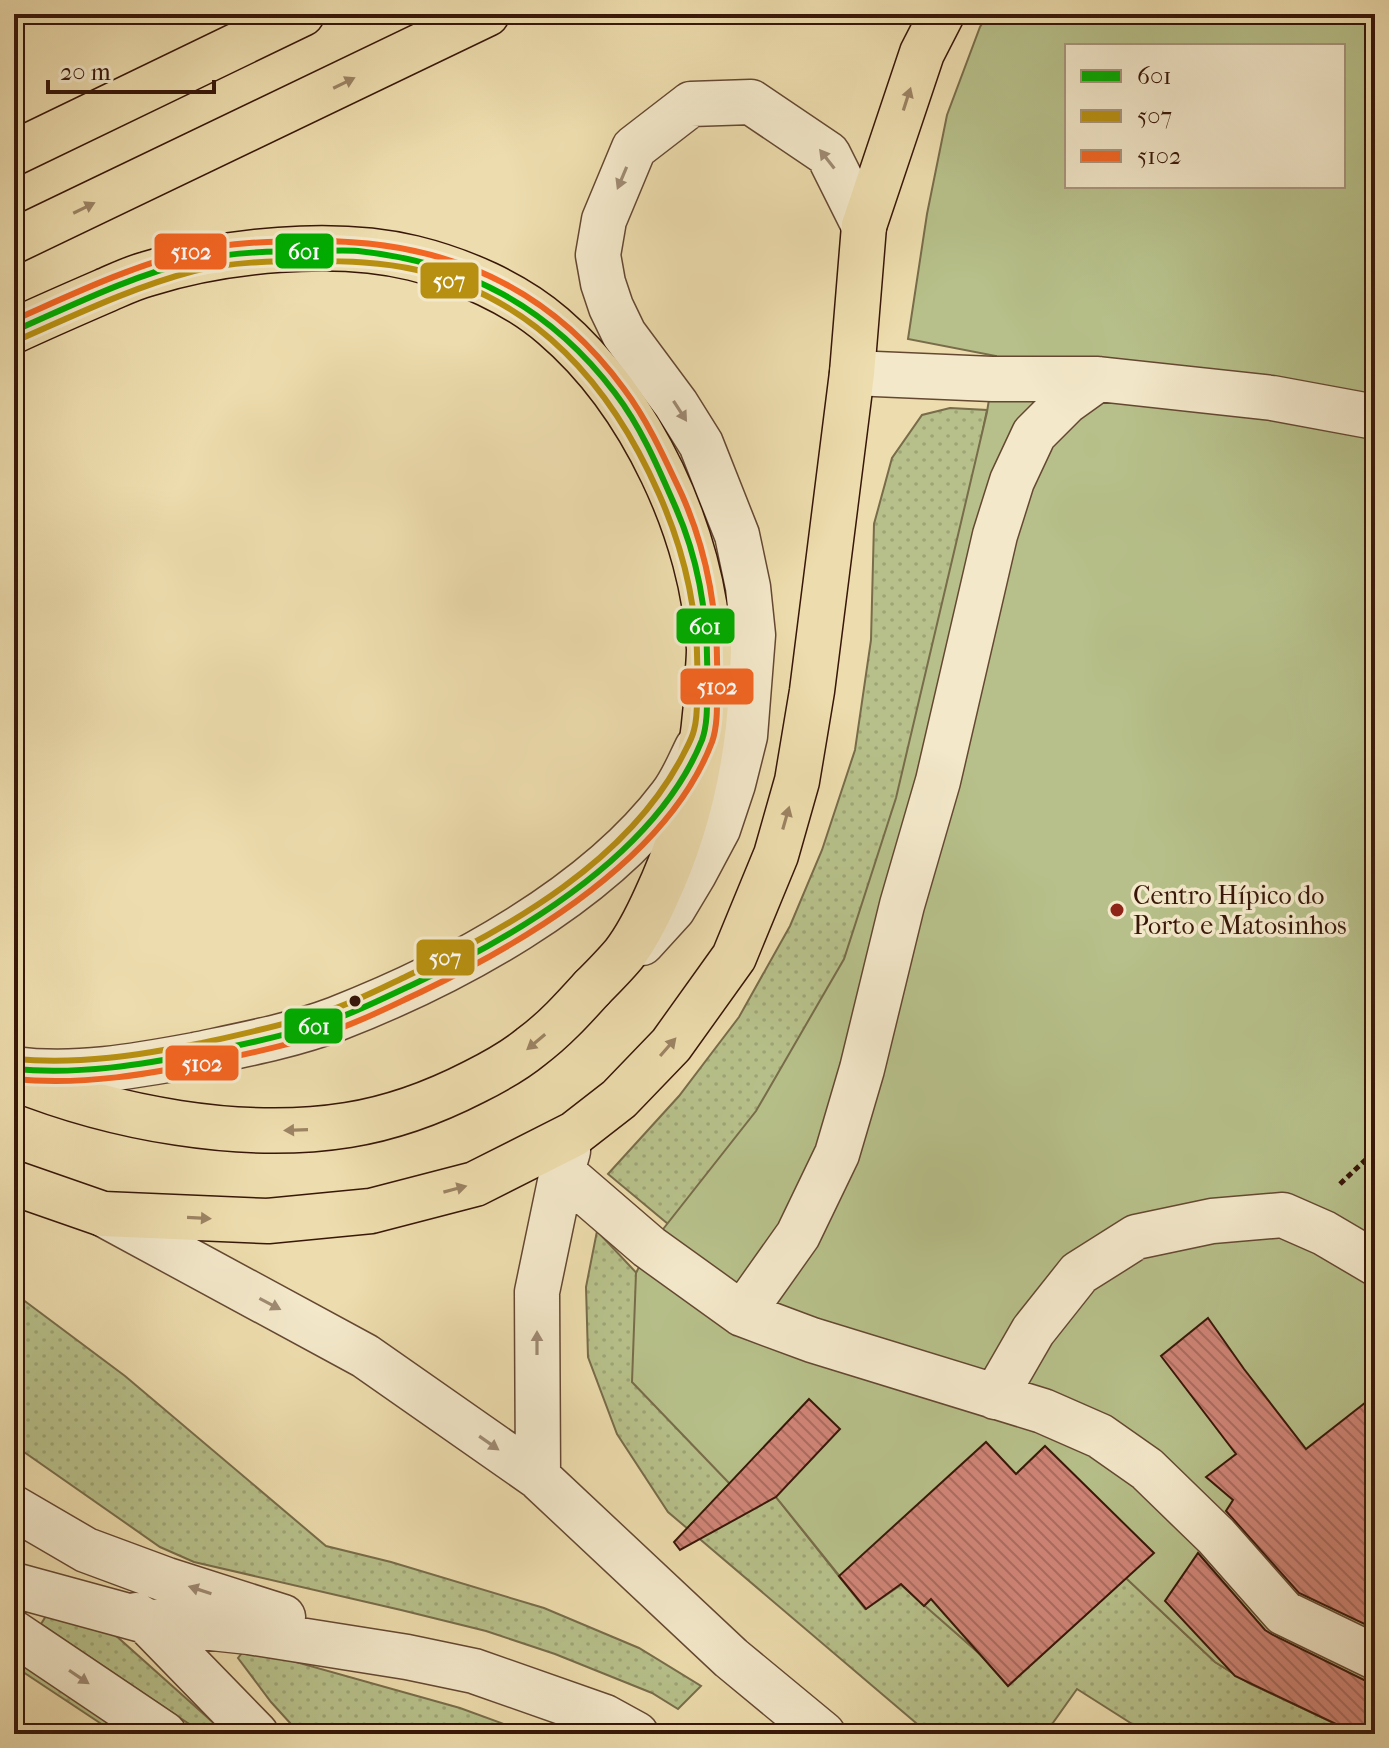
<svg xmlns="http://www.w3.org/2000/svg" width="1389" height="1748" font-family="'IM FELL French Canon',serif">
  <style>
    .grass { fill: url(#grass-dots); stroke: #786c4a; stroke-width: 2 }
    .pitch { fill: #b7c08a; stroke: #786c4a; stroke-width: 2; fill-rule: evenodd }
    .building { fill: url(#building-back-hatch); stroke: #381709; stroke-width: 2 }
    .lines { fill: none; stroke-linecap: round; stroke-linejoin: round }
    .minor-casing { stroke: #654832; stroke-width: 47 }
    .major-casing { stroke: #381709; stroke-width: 47 }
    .highway-casing { stroke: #381709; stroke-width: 47 }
    .path { stroke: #381709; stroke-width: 5; stroke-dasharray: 6 4; stroke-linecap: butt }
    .minor { stroke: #f3e8ca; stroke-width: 44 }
    .major { stroke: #eddcad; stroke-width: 44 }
    .highway { stroke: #eddcad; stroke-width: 44 }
    .bus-1-casing { stroke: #f3e8ca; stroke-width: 12 }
    .bus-2-casing { stroke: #f3e8ca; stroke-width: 12 }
    .bus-3-casing { stroke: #f3e8ca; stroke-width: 12 }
    .bus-1 { stroke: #00ac00; stroke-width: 6 }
    .bus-2 { stroke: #b79011; stroke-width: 6 }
    .bus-3 { stroke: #f26522; stroke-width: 6 }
    .oneway { fill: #9c8363 }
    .oneway2 { fill: #9f8a73 }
    .poi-dot { fill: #8f2418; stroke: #f3e8ca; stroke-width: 3 }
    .bus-dot { fill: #381709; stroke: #f3e8ca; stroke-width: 3 }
    .labels { text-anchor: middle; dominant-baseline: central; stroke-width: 7; stroke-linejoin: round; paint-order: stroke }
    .poi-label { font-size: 26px; fill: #381709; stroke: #f3e8ca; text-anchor: start }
    .line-badge { stroke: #f3e8ca; stroke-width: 3 }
    .badge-label { font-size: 22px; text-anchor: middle; font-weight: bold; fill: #fff }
  </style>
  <defs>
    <pattern id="grass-dots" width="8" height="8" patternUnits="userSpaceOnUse" patternTransform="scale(2)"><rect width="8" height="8" fill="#b7c08a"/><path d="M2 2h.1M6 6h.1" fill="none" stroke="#9ea476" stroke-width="1.8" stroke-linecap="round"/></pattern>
    <pattern id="building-back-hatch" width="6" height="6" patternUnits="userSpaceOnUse" patternTransform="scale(2)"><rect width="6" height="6" fill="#d08577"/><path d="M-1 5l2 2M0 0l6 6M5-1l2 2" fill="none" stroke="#aa6c60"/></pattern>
  </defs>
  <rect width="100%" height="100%" fill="#eddcad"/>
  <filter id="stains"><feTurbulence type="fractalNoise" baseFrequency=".0025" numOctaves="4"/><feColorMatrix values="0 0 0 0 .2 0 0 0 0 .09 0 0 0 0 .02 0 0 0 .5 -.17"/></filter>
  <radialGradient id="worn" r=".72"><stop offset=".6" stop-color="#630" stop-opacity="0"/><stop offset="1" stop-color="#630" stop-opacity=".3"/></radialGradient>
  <!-- grass -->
  <path class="grass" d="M 950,408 L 987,410 L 890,887 L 689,1246 L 668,1224 L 608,1174 L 679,1096 L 739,1017 L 790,926 L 822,850 L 855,750 L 871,640 L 874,524 L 892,458 L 922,415 Z
    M 597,1231 L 676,1315 L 776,1497 L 865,1609 L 901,1584 L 981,1655 L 1126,1578 L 1215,1662 L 1249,1683 L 1357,1734 L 1148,1734 L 1077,1689 L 1045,1734 L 929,1734 L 668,1512 L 617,1434 L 588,1357 L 586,1287 Z
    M 14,1293 L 125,1376 L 326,1546 L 391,1562 L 544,1608 L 639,1648 L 701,1686 L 678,1709 L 652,1693 L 555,1654 L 486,1631 L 401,1610 L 194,1562 L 160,1547 L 14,1445 Z
    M 46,1616 L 114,1634 L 226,1734 L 204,1734 L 41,1624 Z
    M 246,1648 L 460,1708 L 531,1734 L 300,1734 L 271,1702 L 238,1658 Z
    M 14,1657 L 127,1734 L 110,1734 L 112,1731 L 14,1666 Z"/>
  <!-- pitch -->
  <path class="pitch" d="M 988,14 L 1375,14 L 1375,1734 L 1357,1734 L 1249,1683 L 1215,1662 L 1126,1578 L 1008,1686 L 981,1655 L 901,1585 L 866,1609 L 776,1497 L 729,1483 L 632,1382 L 636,1273 L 649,1247 L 756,1111 L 844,959 L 896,798 L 987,412 L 996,356 L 908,339 L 927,214 L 947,115 L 980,27 ZM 1067,46 L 1343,46 L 1343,186 L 1067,186 Z"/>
  <!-- building -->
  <path class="building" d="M 1208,1318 L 1244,1369 L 1306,1449 L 1375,1395 L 1375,1629 L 1299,1593 L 1226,1511 L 1233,1500 L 1206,1477 L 1236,1454 L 1161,1356 Z
    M 809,1399 L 840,1429 L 776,1497 L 680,1550 L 674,1542 Z
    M 986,1442 L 1016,1474 L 1045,1446 L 1154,1553 L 1008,1686 L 931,1599 L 924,1606 L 901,1584 L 866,1609 L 839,1576 Z
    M 1198,1553 L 1265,1630 L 1273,1635 L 1364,1680 L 1375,1682 L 1375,1734 L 1357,1734 L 1235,1676 L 1165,1601 Z"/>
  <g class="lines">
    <!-- minor casing -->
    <g class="minor-casing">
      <path id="minor" d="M 852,373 L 992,379 L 1098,379 L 1272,398 L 1375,417
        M 642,943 L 673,909 L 694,874 L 718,829 L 733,784 L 745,736 L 753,635 L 748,587 L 737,535 L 701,444 L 676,404 L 624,334 L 611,307 L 603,283 L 598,255 L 604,220 L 634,148 L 691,104 L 751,102 L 828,154 L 864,226
        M 14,1069 C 74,1077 136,1066 195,1055 C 242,1045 291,1036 336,1019 C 452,974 595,897 671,796 C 682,782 689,764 697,748
        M 562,1172 L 649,1247 L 742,1314 L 812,1340 L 1043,1411 L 1100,1436 L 1147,1469 L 1216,1536 L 1284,1613 L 1375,1657
        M 103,1214 L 365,1356 L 538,1477 L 731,1658 L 823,1734
        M 742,1314 L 798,1235 L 837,1154 L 862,1069 L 902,905 L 938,781 L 995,535 L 1012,481 L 1034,434 L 1066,402 L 1098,379
        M 995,1397 L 1033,1331 L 1079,1273 L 1136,1237 L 1212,1221 L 1283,1215 L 1324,1233 L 1375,1263
        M 538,1477 L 537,1292 L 562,1172 L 568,1151
        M 14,1508 L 86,1550 L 167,1580 L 283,1617
        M 14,1585 L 146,1621 L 249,1632 L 407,1657 L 474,1671 L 605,1717 L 636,1734
        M 136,1615 L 146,1621 L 256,1734
        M 14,1633 L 164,1734"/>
    </g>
    <!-- major casing -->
    <g class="major-casing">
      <path id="major" d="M 14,1078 C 113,1118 242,1142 348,1125 C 392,1118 435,1102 474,1082 C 494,1072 514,1061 531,1047 C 554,1030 573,1009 592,988
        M 14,1183 L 103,1214 L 268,1221 L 371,1211 L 475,1184 L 574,1134 L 619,1099 L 671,1045 L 734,957 L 776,855 L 797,781 L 812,691 L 852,373 L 864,226"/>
    </g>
    <!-- highway casing -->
    <g class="highway-casing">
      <path id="highway" d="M 14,153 L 302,14
        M 864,226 L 922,53 L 942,14
        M 14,241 L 487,14
        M 14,331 C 44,317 74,304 104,291 C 118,285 132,278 147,274 C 224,250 334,239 413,258 C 462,270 515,293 553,326 C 641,401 704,535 709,649 C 709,662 707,676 707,689 C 703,761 687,831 656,897 C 647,917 637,937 624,954 C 614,966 603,977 592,988"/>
    </g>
    <!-- path -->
    <path class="path" d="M 1340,1184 L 1375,1151"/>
    <!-- minor -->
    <use href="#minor" class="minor"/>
    <!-- major -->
    <use href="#major" class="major"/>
    <!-- highway -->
    <use href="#highway" class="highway"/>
    <!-- bus-1 casing -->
    <g class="bus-1-casing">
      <path id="bus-1" d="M 14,331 C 73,305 131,276 193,261 C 232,252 273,251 312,251 C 327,251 343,250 358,251 C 465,262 550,307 615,393 C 641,427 658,467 675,506 C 700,562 709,624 707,685 C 707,703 708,723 702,740 C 656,854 520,934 414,984 C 386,997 359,1011 330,1021 C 289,1035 247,1044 205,1052 C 142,1065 79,1075 14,1069"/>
    </g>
    <!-- bus-2 casing -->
    <g class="bus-2-casing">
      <path id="bus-2" d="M 15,1059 C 79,1065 140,1055 202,1043 C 243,1034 285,1025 325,1012 C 353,1003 380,989 407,976 C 510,928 629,860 683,755 C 687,747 692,739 694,730 C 698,716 697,700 697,686 C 700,618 686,555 659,494 C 611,385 537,300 417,270 C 382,262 346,261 310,261 C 271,261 231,262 194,271 C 133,287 75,315 18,340"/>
    </g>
    <!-- bus-3 casing -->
    <g class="bus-3-casing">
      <path id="bus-3" d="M 14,320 C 71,295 127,268 188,252 C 230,242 274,241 318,241 C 443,241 549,286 624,389 C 648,421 665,459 682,495 C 709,556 719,620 717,686 C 717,704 718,725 712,742 C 668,858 527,941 421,992 C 393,1005 364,1020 335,1030 C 297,1043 257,1052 218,1060 C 150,1074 83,1086 14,1079"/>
    </g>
    <!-- bus-1 -->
    <use href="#bus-1" class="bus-1"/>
    <!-- bus-2 -->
    <use href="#bus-2" class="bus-2"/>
    <!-- bus-3 -->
    <use href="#bus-3" class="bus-3"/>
  </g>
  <!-- one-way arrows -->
  <defs><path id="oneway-solid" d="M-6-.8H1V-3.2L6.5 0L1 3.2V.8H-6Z" transform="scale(2)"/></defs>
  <g class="oneway">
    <use href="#oneway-solid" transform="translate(344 83) rotate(-26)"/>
    <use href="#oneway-solid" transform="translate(907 99) rotate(-72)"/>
    <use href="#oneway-solid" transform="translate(84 208) rotate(-26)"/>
    <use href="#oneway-solid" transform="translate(786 818) rotate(-74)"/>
    <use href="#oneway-solid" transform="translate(536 1042) rotate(140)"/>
    <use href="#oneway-solid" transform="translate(668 1047) rotate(-49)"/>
    <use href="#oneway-solid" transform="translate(296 1130) rotate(178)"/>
    <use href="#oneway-solid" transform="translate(455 1189) rotate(-15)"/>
    <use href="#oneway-solid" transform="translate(199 1218) rotate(3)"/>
  </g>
  <g class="oneway2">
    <use href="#oneway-solid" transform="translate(827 159) rotate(-128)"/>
    <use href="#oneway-solid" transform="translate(622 178) rotate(113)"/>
    <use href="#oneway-solid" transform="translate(680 411) rotate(57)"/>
    <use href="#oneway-solid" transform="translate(270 1304) rotate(28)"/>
    <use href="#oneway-solid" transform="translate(537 1343) rotate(-90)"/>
    <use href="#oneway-solid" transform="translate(489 1443) rotate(35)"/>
    <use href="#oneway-solid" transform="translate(200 1590) rotate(-162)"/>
    <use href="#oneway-solid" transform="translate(79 1677) rotate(34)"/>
  </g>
  <!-- markers -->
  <circle class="poi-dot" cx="1117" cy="910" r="8"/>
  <circle class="bus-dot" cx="355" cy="1001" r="7"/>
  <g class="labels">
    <!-- poi labels -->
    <g class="poi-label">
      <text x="1133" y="895">Centro Hípico do<tspan x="1133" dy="30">Porto e Matosinhos</tspan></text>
    </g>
  </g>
  <g class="line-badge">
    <rect x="274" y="232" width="61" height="38" rx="8" fill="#00ac00"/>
    <rect x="153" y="232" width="75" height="39" rx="8" fill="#f26522"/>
    <rect x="419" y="261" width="61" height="39" rx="8" fill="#b79011"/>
    <rect x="675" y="607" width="61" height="38" rx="8" fill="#00ac00"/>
    <rect x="679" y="667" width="76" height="39" rx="8" fill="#f26522"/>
    <rect x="415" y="938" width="61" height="39" rx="8" fill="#b79011"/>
    <rect x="283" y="1007" width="61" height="38" rx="8" fill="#00ac00"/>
    <rect x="164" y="1044" width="76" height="38" rx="8" fill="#f26522"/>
  </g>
  <g class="badge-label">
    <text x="304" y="259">601</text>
    <text x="191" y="259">5102</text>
    <text x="449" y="288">507</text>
    <text x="705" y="634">601</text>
    <text x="717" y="694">5102</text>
    <text x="445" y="965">507</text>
    <text x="314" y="1034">601</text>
    <text x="202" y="1071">5102</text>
  </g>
  <!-- margin -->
  <rect width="1389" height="1748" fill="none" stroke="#eddcad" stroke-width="48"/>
  <rect x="16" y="16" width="1357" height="1716" fill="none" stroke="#381709" stroke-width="4"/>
  <rect x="24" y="24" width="1341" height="1700" fill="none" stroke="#381709" stroke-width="2"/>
  <!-- legend -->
  <rect x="1065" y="44" width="280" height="144" fill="#f3e8ca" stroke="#a8947d" stroke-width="2"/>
  <rect x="1081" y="70" width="40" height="12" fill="#00ac00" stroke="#a8947d" stroke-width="2"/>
  <text x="1137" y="84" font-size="24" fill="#381709">601</text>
  <rect x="1081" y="110" width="40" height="12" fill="#b79011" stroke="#a8947d" stroke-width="2"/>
  <text x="1137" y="124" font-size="24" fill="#381709">507</text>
  <rect x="1081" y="150" width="40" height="12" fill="#f26522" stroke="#a8947d" stroke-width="2"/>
  <text x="1137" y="164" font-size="24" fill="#381709">5102</text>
  <!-- scale -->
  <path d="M48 80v12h166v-12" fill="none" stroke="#381709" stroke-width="4"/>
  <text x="60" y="80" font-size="24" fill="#381709" stroke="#f3e8ca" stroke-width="6" paint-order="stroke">20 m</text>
  <rect width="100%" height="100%" filter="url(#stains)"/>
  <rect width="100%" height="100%" fill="url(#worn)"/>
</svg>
